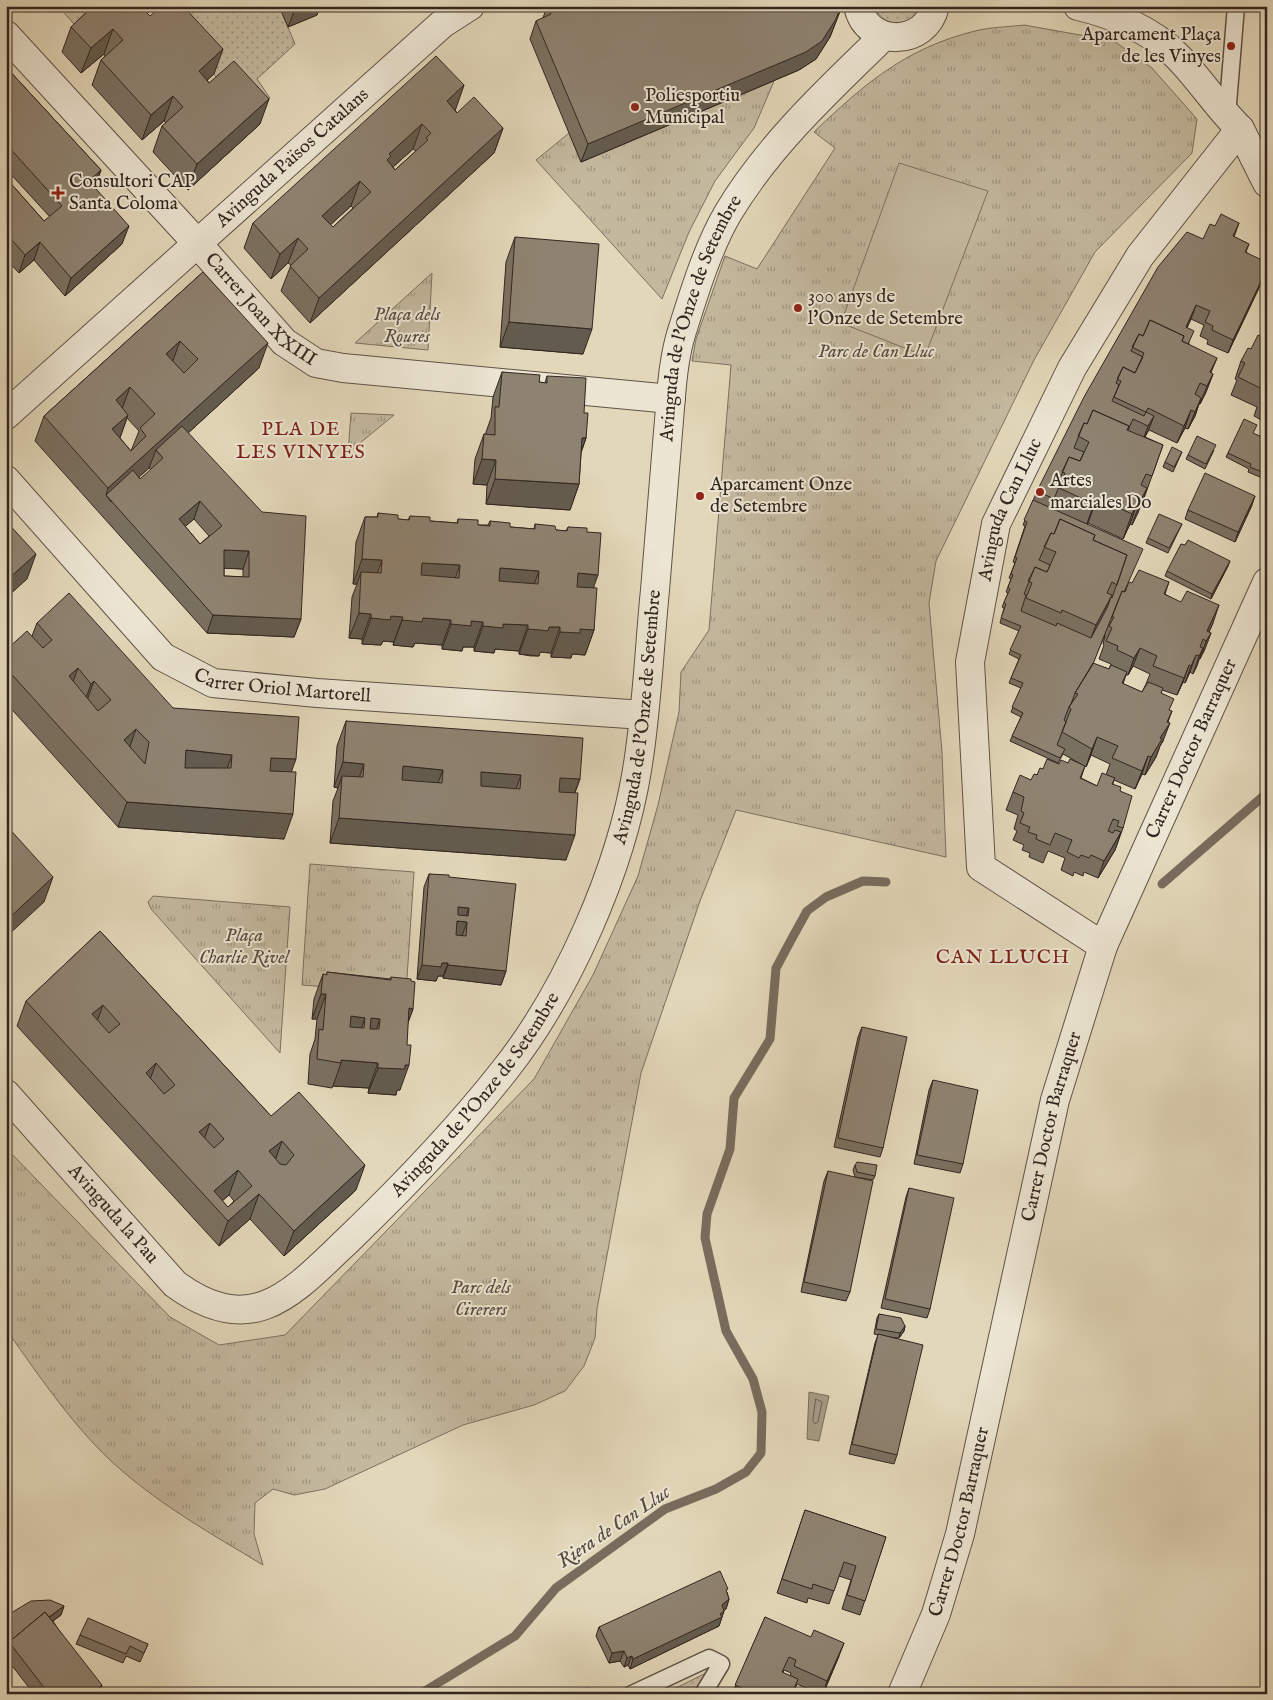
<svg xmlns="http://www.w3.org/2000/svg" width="1273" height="1700" font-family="'IM FELL English',serif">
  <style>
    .grass { fill: url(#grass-dots); stroke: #7b7060 }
    .park { fill: url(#park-tufts); stroke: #7b7060 }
    .pitch { fill: #c4b99f; stroke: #7b7060 }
    .water { fill: #a69b85; stroke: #786c5d }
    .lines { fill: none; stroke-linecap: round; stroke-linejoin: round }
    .shore { stroke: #6c6052; stroke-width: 1 }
    .stream { stroke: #786c5d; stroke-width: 9 }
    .lane-casing { stroke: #5e5246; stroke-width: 19 }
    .street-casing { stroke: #5e5246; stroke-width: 30 }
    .lane { stroke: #ece5d2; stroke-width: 16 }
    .street { stroke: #ece5d2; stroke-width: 28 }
    .wall { fill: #7a7060; stroke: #322620; fill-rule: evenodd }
    .shaded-wall { fill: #635b4e; stroke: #322620 }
    .building { fill: #8e8270; stroke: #322620; fill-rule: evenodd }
    .poi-dot { fill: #8f2418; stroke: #ece5d2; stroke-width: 2 }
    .labels { text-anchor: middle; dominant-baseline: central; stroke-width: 4; stroke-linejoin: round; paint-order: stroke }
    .poi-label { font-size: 19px; fill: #322620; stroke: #ece5d2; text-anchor: start }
    .street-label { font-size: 19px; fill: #322620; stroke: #ece5d2 }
    .park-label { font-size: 19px; font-style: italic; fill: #564b40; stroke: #ece5d2 }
    .neighbourhood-label { font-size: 20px; letter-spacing: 1px; fill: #7a1f14; stroke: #ece5d2 }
    .water-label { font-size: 20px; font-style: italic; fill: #55493e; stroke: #ece5d2 }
  </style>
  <defs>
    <pattern id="grass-dots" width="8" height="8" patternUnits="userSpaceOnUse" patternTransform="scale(1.25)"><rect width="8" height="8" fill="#c4b99f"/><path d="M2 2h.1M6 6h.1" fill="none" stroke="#a09681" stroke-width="1.8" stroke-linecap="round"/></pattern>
    <pattern id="park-tufts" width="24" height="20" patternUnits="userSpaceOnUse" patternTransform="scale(1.25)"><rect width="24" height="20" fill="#c4b99f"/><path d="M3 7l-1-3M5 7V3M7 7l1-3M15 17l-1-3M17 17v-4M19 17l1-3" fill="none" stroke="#a09681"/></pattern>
  </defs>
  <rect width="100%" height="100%" fill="#e2d7b9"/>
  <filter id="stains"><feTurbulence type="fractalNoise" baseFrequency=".004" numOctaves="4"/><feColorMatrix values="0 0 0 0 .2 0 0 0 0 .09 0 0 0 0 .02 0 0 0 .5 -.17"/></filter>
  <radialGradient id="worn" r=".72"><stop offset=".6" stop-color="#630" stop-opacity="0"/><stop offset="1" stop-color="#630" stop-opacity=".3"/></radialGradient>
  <!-- grass -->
  <path class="grass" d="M 58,6 L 111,6 L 81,32 Z
    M 151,6 L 279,6 L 295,44 L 257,79 L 270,98 L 251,115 Z
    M 875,6 L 921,6 L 911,20 C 896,26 880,23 875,6 Z
    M 708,1672 L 695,1694 L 664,1694 Z"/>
  <!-- park -->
  <path class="park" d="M 1024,25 L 1114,41 L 1152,68 L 1197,119 L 1192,153 L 1095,252 L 1034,360 L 936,561 L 929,603 L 942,752 L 946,857 L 736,810 L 700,901 L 641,1073 L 597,1309 L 595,1338 L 584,1366 L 565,1391 L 534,1405 L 463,1425 L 325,1489 L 294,1495 L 273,1489 L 255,1503 L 254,1534 L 263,1565 C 205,1530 142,1495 95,1445 C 64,1412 39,1376 13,1339 L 6,1328 L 6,1148 L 170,1317 L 219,1345 L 285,1335 L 534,1079 L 593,975 L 638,876 L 658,805 L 679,712 L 681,672 L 709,630 L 731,365 L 692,361 L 696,339 L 725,256 L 757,269 L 835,148 L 814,132 C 864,84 906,48 975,31 C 990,27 1008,27 1024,25 Z
    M 774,81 L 754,128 L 715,181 L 689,232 L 662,299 L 536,160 L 569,133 L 581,162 Z
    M 432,273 L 428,350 L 355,343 Z
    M 351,413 L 394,415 L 348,453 Z
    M 310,864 L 414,872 L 406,993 L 302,985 Z
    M 153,896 L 290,907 L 280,1053 L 151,909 L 148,902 Z"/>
  <!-- pitch -->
  <path class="pitch" d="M 899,163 L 988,191 L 925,356 L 841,323 Z"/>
  <!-- water -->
  <path class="water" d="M 809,1392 L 829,1396 L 819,1441 L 807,1439 Z"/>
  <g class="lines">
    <!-- shore -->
    <path class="shore" d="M 816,1399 L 822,1402 L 818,1422 L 815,1424 L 813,1421 Z"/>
    <!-- stream -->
    <path class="stream" d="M 1162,884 L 1267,793
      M 420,1694 L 515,1636 L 556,1588 L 665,1509 L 716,1489 L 746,1472 L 761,1453 L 762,1412 L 753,1379 L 726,1331 L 705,1238 L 707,1214 L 730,1149 L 734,1098 L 770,1039 L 776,968 L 791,940 L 807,911 L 826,897 L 863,881 L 886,882"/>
    <!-- lane casing -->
    <g class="lane-casing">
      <path id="lane" d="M 1227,116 L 1236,6
        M 632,1694 L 709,1658 L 721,1664 L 703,1694"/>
    </g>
    <!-- street casing -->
    <g class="street-casing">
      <g id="street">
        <path d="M 858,6 C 867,48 926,47 935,6"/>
        <path d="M 1078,6 C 1113,14 1152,30 1177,56 C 1200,79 1217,107 1240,129"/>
        <path id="s1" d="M 6,35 L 197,243 L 284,342 L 316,363 L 343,368 L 671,399"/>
        <path id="s2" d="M 6,415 L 442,24 L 470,6"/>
        <path id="s3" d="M 6,480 L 163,657 L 213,683 L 317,693 L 644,715"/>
        <path id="s4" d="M 1103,946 L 981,867 L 970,662 L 996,524 L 1072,368 L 1140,256 L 1240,129 L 1267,183"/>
        <path id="s5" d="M 6,1094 L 175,1284 C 253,1341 292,1293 349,1239 C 404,1186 457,1131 504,1071 C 567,992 621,869 637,770 C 647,711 649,650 655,590 C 659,537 664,485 668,432 C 671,400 672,362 682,331 C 694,293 708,247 728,213 C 768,146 828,90 884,36"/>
        <path id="s6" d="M 902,1694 L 936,1614 L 960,1534 L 1055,1100 L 1103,946 L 1267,582"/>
      </g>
    </g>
    <!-- lane -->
    <use href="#lane" class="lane"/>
    <!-- street -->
    <use href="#street" class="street"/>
  </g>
  <!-- wall -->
  <path class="wall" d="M 93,6 L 154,6 L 153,8 L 147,14 L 214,74 L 207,80 L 209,83 L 260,124 L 188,190 L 153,152 L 162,126 L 166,123 L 164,121 L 142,140 L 92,85 L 101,60 L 105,56 L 104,54 L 81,73 L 62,52 L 71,27 Z
    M 279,6 L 320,6 L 317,15 L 288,27 Z
    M 547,6 L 842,6 L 830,37 L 816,59 L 799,70 L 581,162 L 530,39 L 536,21 L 543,18 Z
    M 6,67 L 101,170 L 95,187 L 122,244 L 65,296 L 34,260 L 19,273 L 6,259 L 6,178 L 44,221 L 50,217 L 6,169 Z
    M 464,85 L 455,110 L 457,113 L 503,128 L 494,153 L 310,323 L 281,291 L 291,265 L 288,263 L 271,279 L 244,248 L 253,223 ZM 413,149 L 416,151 L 395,170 L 393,167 ZM 351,206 L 353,208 L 333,227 L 330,225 Z
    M 515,237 L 583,354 L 500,347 L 506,262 Z
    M 1234,237 L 1249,244 L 1246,252 L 1263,265 L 1265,266 L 1262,276 L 1263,277 L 1258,290 L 1228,353 L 1207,344 L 1208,340 L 1200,336 L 1204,325 L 1191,319 L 1187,327 L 1189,344 L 1211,373 L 1213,374 L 1206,392 L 1200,404 L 1199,404 L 1195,416 L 1188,429 L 1185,428 L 1177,443 L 1149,430 L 1145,437 L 1163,445 L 1143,501 L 1142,501 L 1132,525 L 1130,524 L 1123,539 L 1088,523 L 1087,524 L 1124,592 L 1132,583 L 1169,582 L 1165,594 L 1213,623 L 1209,632 L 1211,633 L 1204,651 L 1199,659 L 1193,674 L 1190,672 L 1185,683 L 1183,682 L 1177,695 L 1162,690 L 1161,693 L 1170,711 L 1168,722 L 1163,741 L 1160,746 L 1156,757 L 1145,775 L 1142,774 L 1135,789 L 1114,780 L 1113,784 L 1120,791 L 1123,828 L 1115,850 L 1098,878 L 1084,872 L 1083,876 L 1074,872 L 1073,876 L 1061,870 L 1065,858 L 1048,851 L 1043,863 L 1029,857 L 1030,853 L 1022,850 L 1024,845 L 1013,840 L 1017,831 L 1014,829 L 1018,815 L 1006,810 L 1013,792 L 1031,780 L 1043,769 L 1059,764 L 1068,763 L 1081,764 L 1063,754 L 1058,763 L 1010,741 L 1021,717 L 1011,712 L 1021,688 L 1009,683 L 1019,659 L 1009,654 L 1019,631 L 1000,623 L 1004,608 L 1002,607 L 1008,593 L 1006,592 L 1011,579 L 1009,578 L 1015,563 L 1013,562 L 1025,526 L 1023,525 L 1037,491 L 1203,239 ZM 1105,635 L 1103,644 L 1104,645 L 1099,659 L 1111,664 L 1109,669 L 1092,664 ZM 1133,666 L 1150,674 L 1146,684 L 1142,692 L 1123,684 L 1126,675 L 1128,675 ZM 1091,755 L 1110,764 L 1106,775 L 1097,786 L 1081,778 L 1085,766 L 1086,767 Z
    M 203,272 L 259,368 L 188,433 L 301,619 L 294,637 L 207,633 L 35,441 L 44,416 ZM 127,418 L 139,431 L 131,451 L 120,438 ZM 149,468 L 151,470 L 140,479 L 139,477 ZM 194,519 L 209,536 L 200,544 L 185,526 ZM 224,568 L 243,569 L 243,577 L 224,576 Z
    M 1267,339 L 1267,423 L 1254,416 L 1257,407 L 1231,395 L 1237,380 L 1235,379 L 1241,361 L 1251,349 Z
    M 502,372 L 539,382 L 545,383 L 547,376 L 584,413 L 586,438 L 581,453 L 579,484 L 570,510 L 486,504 L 487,485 L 473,484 L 475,459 L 484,434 L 486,434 L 486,432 L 491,418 L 493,397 Z
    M 1253,434 L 1262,437 L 1267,434 L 1267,480 L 1248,472 L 1249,469 L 1226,457 L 1228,453 Z
    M 1214,450 L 1205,469 L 1186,459 L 1188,455 Z
    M 1182,452 L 1173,472 L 1163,467 L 1165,462 Z
    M 1252,505 L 1235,542 L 1185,519 L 1188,510 Z
    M 378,513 L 398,519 L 408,520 L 410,516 L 430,521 L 457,523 L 458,519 L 478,525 L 488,525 L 490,521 L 510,527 L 534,529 L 535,524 L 556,530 L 566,531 L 568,527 L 587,532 L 594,588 L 594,630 L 585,655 L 572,654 L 571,658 L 551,657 L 551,653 L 540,652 L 539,656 L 531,656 L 519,654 L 519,651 L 495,649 L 494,653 L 474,651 L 474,647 L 463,647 L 462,651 L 442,649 L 442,645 L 415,643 L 413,647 L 393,645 L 394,642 L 383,641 L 381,645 L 362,644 L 362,639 L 349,638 L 352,597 L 357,584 L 353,584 L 356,542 L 365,517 L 377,517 Z
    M 1182,524 L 1168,553 L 1146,543 L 1148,538 Z
    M 1228,566 L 1211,599 L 1165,576 L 1167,571 Z
    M 37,623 L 173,708 L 292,772 L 284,839 L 118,827 L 6,703 L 6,650 L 32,636 Z
    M 346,721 L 580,779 L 575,793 L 566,860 L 330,843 L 333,801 L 338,788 L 334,787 L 337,746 Z
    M 429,874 L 449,877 L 506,971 L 501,985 L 443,978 L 443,976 L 438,976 L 436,981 L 417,979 L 424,887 Z
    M 100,931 L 271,1116 L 356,1190 L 284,1256 L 250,1219 L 219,1246 L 17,1026 L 26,1001 ZM 229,1195 L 234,1201 L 228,1207 L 222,1201 Z
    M 327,972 L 390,979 L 391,977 L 413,1009 L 408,1022 L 400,1090 L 397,1090 L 396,1095 L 368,1093 L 369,1088 L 333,1086 L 332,1088 L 308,1084 L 310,1054 L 315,1039 L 317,1019 L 312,1019 L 314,999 L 323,974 L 327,975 Z
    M 862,1027 L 883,1148 L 880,1157 L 834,1147 L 858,1037 Z
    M 933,1080 L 963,1164 L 960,1173 L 914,1164 L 929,1090 Z
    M 855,1165 L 875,1176 L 873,1180 L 855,1177 L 853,1170 Z
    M 828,1171 L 850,1292 L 846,1301 L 801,1292 L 824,1181 Z
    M 909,1188 L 930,1309 L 927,1318 L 881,1308 L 906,1197 Z
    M 879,1314 L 905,1326 L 904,1331 L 899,1338 L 889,1337 L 897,1455 L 894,1464 L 849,1454 L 875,1343 L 878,1335 L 874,1334 L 877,1318 Z
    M 805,1510 L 886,1537 L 860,1615 L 842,1609 L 851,1580 L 839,1576 L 829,1604 L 808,1598 L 807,1603 L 777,1593 Z
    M 727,1592 L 729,1599 L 726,1609 L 724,1610 L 724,1611 L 719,1626 L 630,1669 L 628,1665 L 624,1667 L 620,1661 L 609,1663 L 596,1636 L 599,1627 Z
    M 64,1606 L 61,1615 L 53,1621 L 99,1694 L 34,1694 L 6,1658 L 6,1616 Z
    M 765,1617 L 839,1656 L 823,1694 L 820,1694 L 797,1684 L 793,1694 L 732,1694 ZM 784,1670 L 791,1673 L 790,1676 L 783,1673 Z
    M 80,1635 L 148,1644 L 140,1662 L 126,1656 L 123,1663 L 76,1644 Z"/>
  <!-- shaded-wall -->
  <path class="shaded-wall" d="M 138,6 L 154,6 L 153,8 L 130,30 Z
    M 296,6 L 320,6 L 317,15 L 288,27 Z
    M 842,6 L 830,37 L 816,59 L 799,70 L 581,162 L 588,144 Z
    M 113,29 L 104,54 L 81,73 L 91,48 Z
    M 223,49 L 214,74 L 190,96 L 199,71 Z
    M 464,85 L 455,111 L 447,101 Z
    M 173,96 L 164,121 L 142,140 L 151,115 Z
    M 269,99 L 260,124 L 188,190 L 197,164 Z
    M 422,124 L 413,149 L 383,176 L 377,185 L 389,154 Z
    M 503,128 L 494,153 L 310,323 L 319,298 Z
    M 101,170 L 94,188 L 89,181 Z
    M 360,181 L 351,206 L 313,241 L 322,216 Z
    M 1239,223 L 1234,237 L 1233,236 Z
    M 129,226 L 122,244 L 65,296 L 71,278 Z
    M 298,238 L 288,263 L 271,279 L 280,254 Z
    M 40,242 L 34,260 L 19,273 L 25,255 Z
    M 1263,277 L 1258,290 L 1228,353 L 1233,340 Z
    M 1196,305 L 1191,319 L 1181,341 L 1186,327 Z
    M 509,322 L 592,329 L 583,354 L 500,347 Z
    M 180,341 L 171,366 L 166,354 Z
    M 268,343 L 259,368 L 162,457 L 156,450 L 149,468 L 111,502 L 106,495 L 108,488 Z
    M 1217,358 L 1210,375 L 1210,372 Z
    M 1213,374 L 1206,392 L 1200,404 L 1207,386 Z
    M 130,387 L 121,412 L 116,400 Z
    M 1201,398 L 1195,416 L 1188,429 L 1195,412 Z
    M 1191,410 L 1185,428 L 1177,443 L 1184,426 Z
    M 128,415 L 119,440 L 112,429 Z
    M 1154,416 L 1149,429 L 1143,440 L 1148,426 Z
    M 582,438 L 586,438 L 577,463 Z
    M 482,459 L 496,460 L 487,485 L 473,484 Z
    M 495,479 L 579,484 L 570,510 L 486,504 Z
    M 1147,488 L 1138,513 L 1132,525 L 1141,500 Z
    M 1255,496 L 1252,505 L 1235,542 L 1238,532 Z
    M 1097,498 L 1088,523 L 1085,529 L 1094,504 Z
    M 1139,499 L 1130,524 L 1123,539 L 1132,514 Z
    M 200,501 L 194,519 L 173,537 L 179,519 Z
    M 224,550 L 249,551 L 243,569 L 218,568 Z
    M 36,554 L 27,579 L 6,598 L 6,581 Z
    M 362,559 L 382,560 L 373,585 L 361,572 L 357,584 L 353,584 Z
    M 1230,561 L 1228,566 L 1211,599 L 1212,594 Z
    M 422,563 L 460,565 L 451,590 L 413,588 Z
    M 500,568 L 539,571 L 530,596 L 491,593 Z
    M 578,573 L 598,575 L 589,600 L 569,598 Z
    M 1112,595 L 1106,613 L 1089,643 L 1096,625 Z
    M 1219,605 L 1213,623 L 1205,640 L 1207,631 Z
    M 359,613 L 371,614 L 362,639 L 349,638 Z
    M 213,615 L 301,619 L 294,637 L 207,633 Z
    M 391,616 L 403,617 L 394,642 L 383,641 L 381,645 L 362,644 L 371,618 Z
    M 423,618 L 451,620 L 442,645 L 415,643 L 413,647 L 393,645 L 402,620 Z
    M 471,621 L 483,622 L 474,647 L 463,647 L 462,651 L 442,649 L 451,624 Z
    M 503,624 L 528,625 L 519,651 L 495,649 L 494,653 L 474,651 L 483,626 Z
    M 549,627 L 560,627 L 551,653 L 540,652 L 539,656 L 519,654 L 528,629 Z
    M 580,629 L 594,630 L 585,655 L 572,654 L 571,658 L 551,657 L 560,632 Z
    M 1211,633 L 1204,651 L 1200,659 L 1206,641 Z
    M 1140,648 L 1133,666 L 1128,675 L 1134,658 Z
    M 1203,648 L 1197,666 L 1193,674 L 1199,656 Z
    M 1196,655 L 1190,672 L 1185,683 L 1191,666 Z
    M 1189,665 L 1183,682 L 1177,695 L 1184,678 Z
    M 78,668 L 69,693 L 69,676 Z
    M 94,681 L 85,706 L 82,709 L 91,684 Z
    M 1172,711 L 1165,730 L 1170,723 L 1163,741 L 1160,746 L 1156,757 L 1145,775 L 1151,757 Z
    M 136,729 L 127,755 L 124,740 Z
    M 1097,737 L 1091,755 L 1086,767 L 1092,749 Z
    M 186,750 L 232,755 L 223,780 L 177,775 Z
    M 1148,756 L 1142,774 L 1135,789 L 1142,771 Z
    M 271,758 L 296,759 L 287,784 L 262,783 Z
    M 343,762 L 364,764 L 355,789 L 342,776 L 338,788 L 334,787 Z
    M 403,766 L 443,770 L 433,795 L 394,791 Z
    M 481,772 L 521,775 L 512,800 L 472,797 Z
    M 560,778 L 580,779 L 570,804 L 551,803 Z
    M 127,802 L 293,814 L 284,839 L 118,827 Z
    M 339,818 L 575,835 L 566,860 L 330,843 Z
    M 1121,832 L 1115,850 L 1098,878 L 1104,861 Z
    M 53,877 L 44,902 L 6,937 L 6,921 Z
    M 458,907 L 469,908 L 464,921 L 453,921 Z
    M 457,921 L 467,922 L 462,936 L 452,935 Z
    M 442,963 L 448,963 L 443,976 L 438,976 L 436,981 L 417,979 L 422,965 Z
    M 448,965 L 506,971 L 501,985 L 443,978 Z
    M 321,994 L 326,994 L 317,1019 L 312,1019 Z
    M 103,1005 L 94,1030 L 92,1014 Z
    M 409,1008 L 413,1009 L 404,1034 Z
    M 351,1016 L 365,1018 L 356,1043 L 342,1042 Z
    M 371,1018 L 380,1019 L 371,1044 L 362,1043 Z
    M 341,1060 L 378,1063 L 369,1088 L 333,1086 L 341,1063 Z
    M 156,1063 L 147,1088 L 146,1073 Z
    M 405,1065 L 409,1065 L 400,1090 L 397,1090 L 396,1095 L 368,1093 L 378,1068 Z
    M 210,1123 L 201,1148 L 199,1132 Z
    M 282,1141 L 273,1166 L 269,1151 Z
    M 365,1165 L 356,1190 L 284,1256 L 294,1231 Z
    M 238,1170 L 229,1195 L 215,1207 L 214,1191 Z
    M 259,1194 L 250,1219 L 219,1246 L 228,1221 Z
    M 905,1326 L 904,1331 L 899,1338 L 900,1333 Z
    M 729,1599 L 726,1609 L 718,1615 L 722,1605 Z
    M 64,1606 L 61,1615 L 42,1629 L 46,1620 Z
    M 724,1611 L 719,1626 L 630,1669 L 633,1659 Z
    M 844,1643 L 839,1656 L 823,1694 L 827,1681 Z
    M 624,1651 L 620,1661 L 609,1663 L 612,1653 Z
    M 632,1656 L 628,1665 L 624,1667 L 627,1658 Z
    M 102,1685 L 99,1694 L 91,1694 Z"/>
  <!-- building -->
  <path class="building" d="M 93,6 L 140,6 L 150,16 L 161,6 L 183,6 L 223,49 L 199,71 L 209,83 L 234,61 L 269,99 L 197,164 L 162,126 L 183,107 L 173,96 L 151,115 L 101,60 L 123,40 L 113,29 L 91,48 L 71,27 Z
    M 548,6 L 841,6 L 836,19 L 822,41 L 806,52 L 588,144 L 536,21 L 551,14 Z
    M 436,56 L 464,85 L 447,101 L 457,113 L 474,97 L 503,128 L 319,298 L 290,266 L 308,249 L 298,238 L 280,254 L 253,223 ZM 422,124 L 431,133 L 426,138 L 428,140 L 395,170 L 387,160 L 391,156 L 389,154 ZM 360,181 L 371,192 L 333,227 L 322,216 Z
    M 6,67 L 101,170 L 89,181 L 129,226 L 71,278 L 40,242 L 25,255 L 6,233 L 6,178 L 44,221 L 62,206 L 6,144 Z
    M 1221,214 L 1239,223 L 1233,236 L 1249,244 L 1245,252 L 1264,261 L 1262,265 L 1265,266 L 1262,275 L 1263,277 L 1233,340 L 1212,330 L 1213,326 L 1205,322 L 1210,311 L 1196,305 L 1186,327 L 1194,331 L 1188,344 L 1182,341 L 1184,336 L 1150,320 L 1143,336 L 1139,334 L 1131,351 L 1143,357 L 1135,373 L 1123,367 L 1116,383 L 1119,385 L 1112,401 L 1144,416 L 1146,412 L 1154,416 L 1148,426 L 1133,419 L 1128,430 L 1129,426 L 1093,410 L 1087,424 L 1084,423 L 1074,448 L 1084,452 L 1080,461 L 1069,457 L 1058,483 L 1060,484 L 1054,499 L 1037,491 L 1084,397 L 1158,267 L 1187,232 L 1203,239 L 1210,224 L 1215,226 Z
    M 515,237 L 599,244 L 592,329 L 509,322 Z
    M 203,272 L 268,343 L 108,488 L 44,416 ZM 180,341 L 198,359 L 184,373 L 166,354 ZM 130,387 L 155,414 L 140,428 L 146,436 L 131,451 L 112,429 L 128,415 L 116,400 Z
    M 1150,320 L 1184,336 L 1182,341 L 1217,358 L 1210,372 L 1213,374 L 1207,386 L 1200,383 L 1195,394 L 1201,398 L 1195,412 L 1191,410 L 1184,426 L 1148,408 L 1146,412 L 1114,397 L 1121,381 L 1117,379 L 1123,367 L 1135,373 L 1144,353 L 1132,347 L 1139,334 L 1143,336 Z
    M 1258,335 L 1267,339 L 1267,401 L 1260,398 L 1264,390 L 1238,377 L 1245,363 L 1241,361 L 1248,348 L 1251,349 Z
    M 502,372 L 540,375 L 539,382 L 547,383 L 547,376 L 586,378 L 584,413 L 588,413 L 586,438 L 582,438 L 579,484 L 495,479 L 496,460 L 482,459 L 484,434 L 495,435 L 495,407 L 499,407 Z
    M 1093,410 L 1129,426 L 1127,430 L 1163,445 L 1152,476 L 1146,474 L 1141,485 L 1147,488 L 1141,500 L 1139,499 L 1132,514 L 1097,498 L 1094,504 L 1059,488 L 1065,473 L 1062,472 L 1069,457 L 1080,461 L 1089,442 L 1078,436 L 1084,423 L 1087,424 Z
    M 1244,419 L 1257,425 L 1253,433 L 1262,437 L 1264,433 L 1267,434 L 1267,474 L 1250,467 L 1251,464 L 1228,453 Z
    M 182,426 L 262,512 L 306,516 L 301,619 L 213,615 L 106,495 L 133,470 L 140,479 L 163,458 L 156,450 ZM 200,501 L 222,526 L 200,544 L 179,519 ZM 224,550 L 249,551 L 249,577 L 224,576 Z
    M 1197,436 L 1216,445 L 1206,464 L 1188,455 Z
    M 1172,447 L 1182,452 L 1174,467 L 1165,462 Z
    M 1205,473 L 1255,496 L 1238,532 L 1188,510 Z
    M 1033,500 L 1143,549 L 1124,592 L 1122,591 L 1093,664 L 1075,693 L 1071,704 L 1069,707 L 1064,720 L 1066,722 L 1057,745 L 1065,749 L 1060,758 L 1012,736 L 1023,713 L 1012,707 L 1023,683 L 1011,678 L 1021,655 L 1010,650 L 1021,626 L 1001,618 L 1006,604 L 1004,602 L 1010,589 L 1008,587 L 1013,575 L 1011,574 L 1017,558 L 1015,557 L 1027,522 L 1024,520 ZM 1060,519 L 1095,535 L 1093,540 L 1127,555 L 1112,598 L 1111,597 L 1107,608 L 1091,638 L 1057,623 L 1056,626 L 1021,611 L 1026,595 L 1024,594 L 1035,567 L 1047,572 L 1050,565 L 1039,560 L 1051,533 L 1054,534 Z
    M 378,513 L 398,515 L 398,519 L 409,520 L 410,516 L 430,517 L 430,521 L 458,523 L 458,519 L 478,520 L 478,525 L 490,526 L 490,521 L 510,523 L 510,527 L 535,529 L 535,524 L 555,526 L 556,530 L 567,531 L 568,527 L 587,528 L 587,532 L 601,533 L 598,575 L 578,573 L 577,587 L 597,588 L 594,630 L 580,629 L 580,633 L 560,632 L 560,627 L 549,627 L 548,631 L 540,630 L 528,629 L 528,625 L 503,624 L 503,628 L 483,626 L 483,622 L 471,621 L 471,626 L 451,624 L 451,620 L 423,618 L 422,622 L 402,620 L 403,617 L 391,616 L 390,620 L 371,618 L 371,614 L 359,613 L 361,572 L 381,573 L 382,560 L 362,559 L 365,517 L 378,517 ZM 422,563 L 460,565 L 459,578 L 421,575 ZM 500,568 L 539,571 L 538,584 L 499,581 Z
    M 1159,514 L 1182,524 L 1169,548 L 1148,538 Z
    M 1060,519 L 1095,535 L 1093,540 L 1127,555 L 1117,585 L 1112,582 L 1107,593 L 1112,595 L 1096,625 L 1062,610 L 1061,613 L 1026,598 L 1032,583 L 1028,581 L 1035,567 L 1047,572 L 1056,552 L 1044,547 L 1051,533 L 1054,534 Z
    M 6,521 L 36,554 L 6,581 Z
    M 1188,540 L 1230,561 L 1212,594 L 1167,571 L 1181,544 L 1185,545 Z
    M 1139,570 L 1169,582 L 1164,594 L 1181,602 L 1187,591 L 1219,605 L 1207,631 L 1211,633 L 1206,641 L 1203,639 L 1200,647 L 1203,648 L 1199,656 L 1196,655 L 1191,666 L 1189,665 L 1184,678 L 1153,666 L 1157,656 L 1140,648 L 1134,658 L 1117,650 L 1118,646 L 1106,641 L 1112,628 L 1109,626 L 1114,617 L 1112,617 L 1122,591 L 1125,592 L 1129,582 L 1132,583 Z
    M 69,593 L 173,708 L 299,717 L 296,759 L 271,758 L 270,771 L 296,772 L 293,814 L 127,802 L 6,668 L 6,650 L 27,631 L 43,648 L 52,640 L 37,623 ZM 78,668 L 91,684 L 94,681 L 111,700 L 98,711 L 69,676 ZM 136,729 L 149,742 L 145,764 L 124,740 ZM 186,750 L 232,755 L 231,768 L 185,768 Z
    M 1093,663 L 1109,669 L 1111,665 L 1127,672 L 1122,683 L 1142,692 L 1148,682 L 1163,688 L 1161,693 L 1174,699 L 1169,710 L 1172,711 L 1167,722 L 1170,723 L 1160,738 L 1162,739 L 1151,757 L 1148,756 L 1142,771 L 1112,758 L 1118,746 L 1097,737 L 1092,749 L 1062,732 L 1071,709 L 1069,707 L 1078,694 L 1075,693 Z
    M 346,721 L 583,738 L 580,779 L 560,778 L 559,792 L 578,793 L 575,835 L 339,818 L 342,776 L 363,777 L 364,764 L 343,762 ZM 403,766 L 443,770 L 442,783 L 402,780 ZM 481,772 L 521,775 L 520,789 L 481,786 Z
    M 1047,759 L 1059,764 L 1061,760 L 1068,763 L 1070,759 L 1085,766 L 1080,778 L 1097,786 L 1102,773 L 1115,778 L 1112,784 L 1121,787 L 1120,791 L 1132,796 L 1123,828 L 1117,826 L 1119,821 L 1113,819 L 1108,831 L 1113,833 L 1115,830 L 1121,832 L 1104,861 L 1091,855 L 1089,858 L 1081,855 L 1079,858 L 1067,852 L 1072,840 L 1055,833 L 1050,845 L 1036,839 L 1037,835 L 1028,832 L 1030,827 L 1020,823 L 1024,813 L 1021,811 L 1024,797 L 1013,792 L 1020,775 L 1031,780 L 1034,774 L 1037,775 L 1040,768 L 1043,769 Z
    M 6,825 L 53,877 L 6,921 Z
    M 429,874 L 449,875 L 449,877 L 516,884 L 506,971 L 448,965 L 448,963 L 442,963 L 441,967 L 422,965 ZM 458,907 L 469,908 L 468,916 L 458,915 ZM 457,921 L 467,922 L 466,936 L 456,935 Z
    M 100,931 L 271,1116 L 299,1092 L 365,1165 L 294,1231 L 259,1194 L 228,1221 L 26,1001 ZM 103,1005 L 120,1024 L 109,1033 L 92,1014 ZM 156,1063 L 175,1085 L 164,1094 L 146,1073 ZM 210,1123 L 224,1139 L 214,1148 L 199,1132 ZM 282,1141 L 294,1155 L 286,1165 L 280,1164 L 269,1151 ZM 238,1170 L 252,1186 L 228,1207 L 214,1191 Z
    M 327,972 L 391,980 L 391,977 L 411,979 L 411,981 L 415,982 L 413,1009 L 409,1008 L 407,1045 L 411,1045 L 409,1065 L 405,1065 L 405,1069 L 378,1068 L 378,1063 L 341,1060 L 341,1063 L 317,1059 L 319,1029 L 323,1030 L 326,994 L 321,994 L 323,974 L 327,975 ZM 351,1016 L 365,1018 L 364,1028 L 350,1027 ZM 371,1018 L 380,1019 L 379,1029 L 370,1029 Z
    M 862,1027 L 907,1037 L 883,1148 L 838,1138 Z
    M 933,1080 L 978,1090 L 963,1164 L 917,1155 Z
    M 857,1162 L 877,1165 L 875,1176 L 857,1172 L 855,1165 Z
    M 828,1171 L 873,1181 L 850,1292 L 804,1282 Z
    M 909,1188 L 954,1198 L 930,1309 L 885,1299 Z
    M 879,1314 L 901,1318 L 905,1326 L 900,1333 L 876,1329 Z
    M 878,1334 L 923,1345 L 897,1455 L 852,1444 Z
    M 805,1510 L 886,1537 L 865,1601 L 847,1595 L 856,1566 L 844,1562 L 834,1591 L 813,1584 L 812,1589 L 782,1579 Z
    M 720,1571 L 728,1589 L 726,1590 L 729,1599 L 722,1605 L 724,1611 L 720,1614 L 722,1617 L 633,1659 L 632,1656 L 627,1658 L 624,1651 L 612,1653 L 599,1627 Z
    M 50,1600 L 64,1606 L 49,1617 L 45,1612 L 9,1642 L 7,1646 L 6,1645 L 6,1616 L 31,1601 Z
    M 45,1612 L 102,1685 L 91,1694 L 83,1694 L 83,1693 L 81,1694 L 49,1694 L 9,1642 Z
    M 765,1617 L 811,1637 L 814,1630 L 844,1643 L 827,1681 L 794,1666 L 796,1660 L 789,1657 L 782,1672 L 798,1679 L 792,1694 L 755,1694 L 735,1685 Z
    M 88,1618 L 148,1644 L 144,1653 L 130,1646 L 126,1654 L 80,1635 Z
    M 589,1688 L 591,1694 L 561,1694 L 561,1690 Z"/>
  <!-- markers -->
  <g class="poi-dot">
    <circle cx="1231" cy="46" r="5"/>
    <circle cx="635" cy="107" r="5"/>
    <path d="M55.5 185.5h5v5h5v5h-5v5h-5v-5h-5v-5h5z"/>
    <circle cx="798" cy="308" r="5"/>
    <circle cx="1040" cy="492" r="5"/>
    <circle cx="700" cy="496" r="5"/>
  </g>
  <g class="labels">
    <!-- poi labels -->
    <g class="poi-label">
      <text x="1221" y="35" text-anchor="end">Aparcament Plaça<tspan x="1221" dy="22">de les Vinyes</tspan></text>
      <text x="645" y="96">Poliesportiu<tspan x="645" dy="22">Municipal</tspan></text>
      <text x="69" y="182">Consultori CAP<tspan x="69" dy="22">Santa Coloma</tspan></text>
      <text x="808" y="297">300 anys de<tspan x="808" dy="22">l'Onze de Setembre</tspan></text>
      <text x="1050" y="481">Artes<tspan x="1050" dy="22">marciales Do</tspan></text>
      <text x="710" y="485">Aparcament Onze<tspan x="710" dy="22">de Setembre</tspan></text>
    </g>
    <!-- street labels -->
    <g class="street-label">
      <text stroke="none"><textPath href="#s2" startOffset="385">Avinguda Països Catalans</textPath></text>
      <text stroke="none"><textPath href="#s1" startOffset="375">Carrer Joan XXIII</textPath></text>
      <text stroke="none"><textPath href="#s5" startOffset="1478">Avinguda de l'Onze de Setembre</textPath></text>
      <text stroke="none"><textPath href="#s4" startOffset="509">Avinguda Can Lluc</textPath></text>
      <text stroke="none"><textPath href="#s3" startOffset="362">Carrer Oriol Martorell</textPath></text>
      <text stroke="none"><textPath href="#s5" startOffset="1072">Avinguda de l'Onze de Setembre</textPath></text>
      <text stroke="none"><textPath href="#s6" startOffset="992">Carrer Doctor Barraquer</textPath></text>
      <text stroke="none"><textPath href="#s5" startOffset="651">Avinguda de l'Onze de Setembre</textPath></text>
      <text stroke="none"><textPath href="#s6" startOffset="588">Carrer Doctor Barraquer</textPath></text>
      <text stroke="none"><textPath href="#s5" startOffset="161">Avinguda la Pau</textPath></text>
      <text stroke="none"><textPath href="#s6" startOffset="182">Carrer Doctor Barraquer</textPath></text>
    </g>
    <!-- park labels -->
    <g class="park-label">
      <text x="407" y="315">Plaça dels<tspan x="407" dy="22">Roures</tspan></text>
      <text x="876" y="352">Parc de Can Lluc</text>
      <text x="244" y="936">Plaça<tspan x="244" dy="22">Charlie Rivel</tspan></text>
      <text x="481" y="1288">Parc dels<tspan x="481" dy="22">Cirerers</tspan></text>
    </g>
    <!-- neighbourhood labels -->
    <g class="neighbourhood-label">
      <text x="301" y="429">PLA DE<tspan x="301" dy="23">LES VINYES</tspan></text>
      <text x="1003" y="957">CAN LLUCH</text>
    </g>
    <!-- water labels -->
    <g class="water-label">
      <text transform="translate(614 1527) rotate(-34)">Riera de Can Lluc</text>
    </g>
  </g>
  <!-- margin -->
  <rect width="1273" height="1700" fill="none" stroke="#e2d7b9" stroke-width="25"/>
  <rect x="8" y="8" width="1258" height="1685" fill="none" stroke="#322620" stroke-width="2.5"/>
  <rect x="12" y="12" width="1248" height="1675" fill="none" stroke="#322620"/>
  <rect width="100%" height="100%" filter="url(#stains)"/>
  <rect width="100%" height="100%" fill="url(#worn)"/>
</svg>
